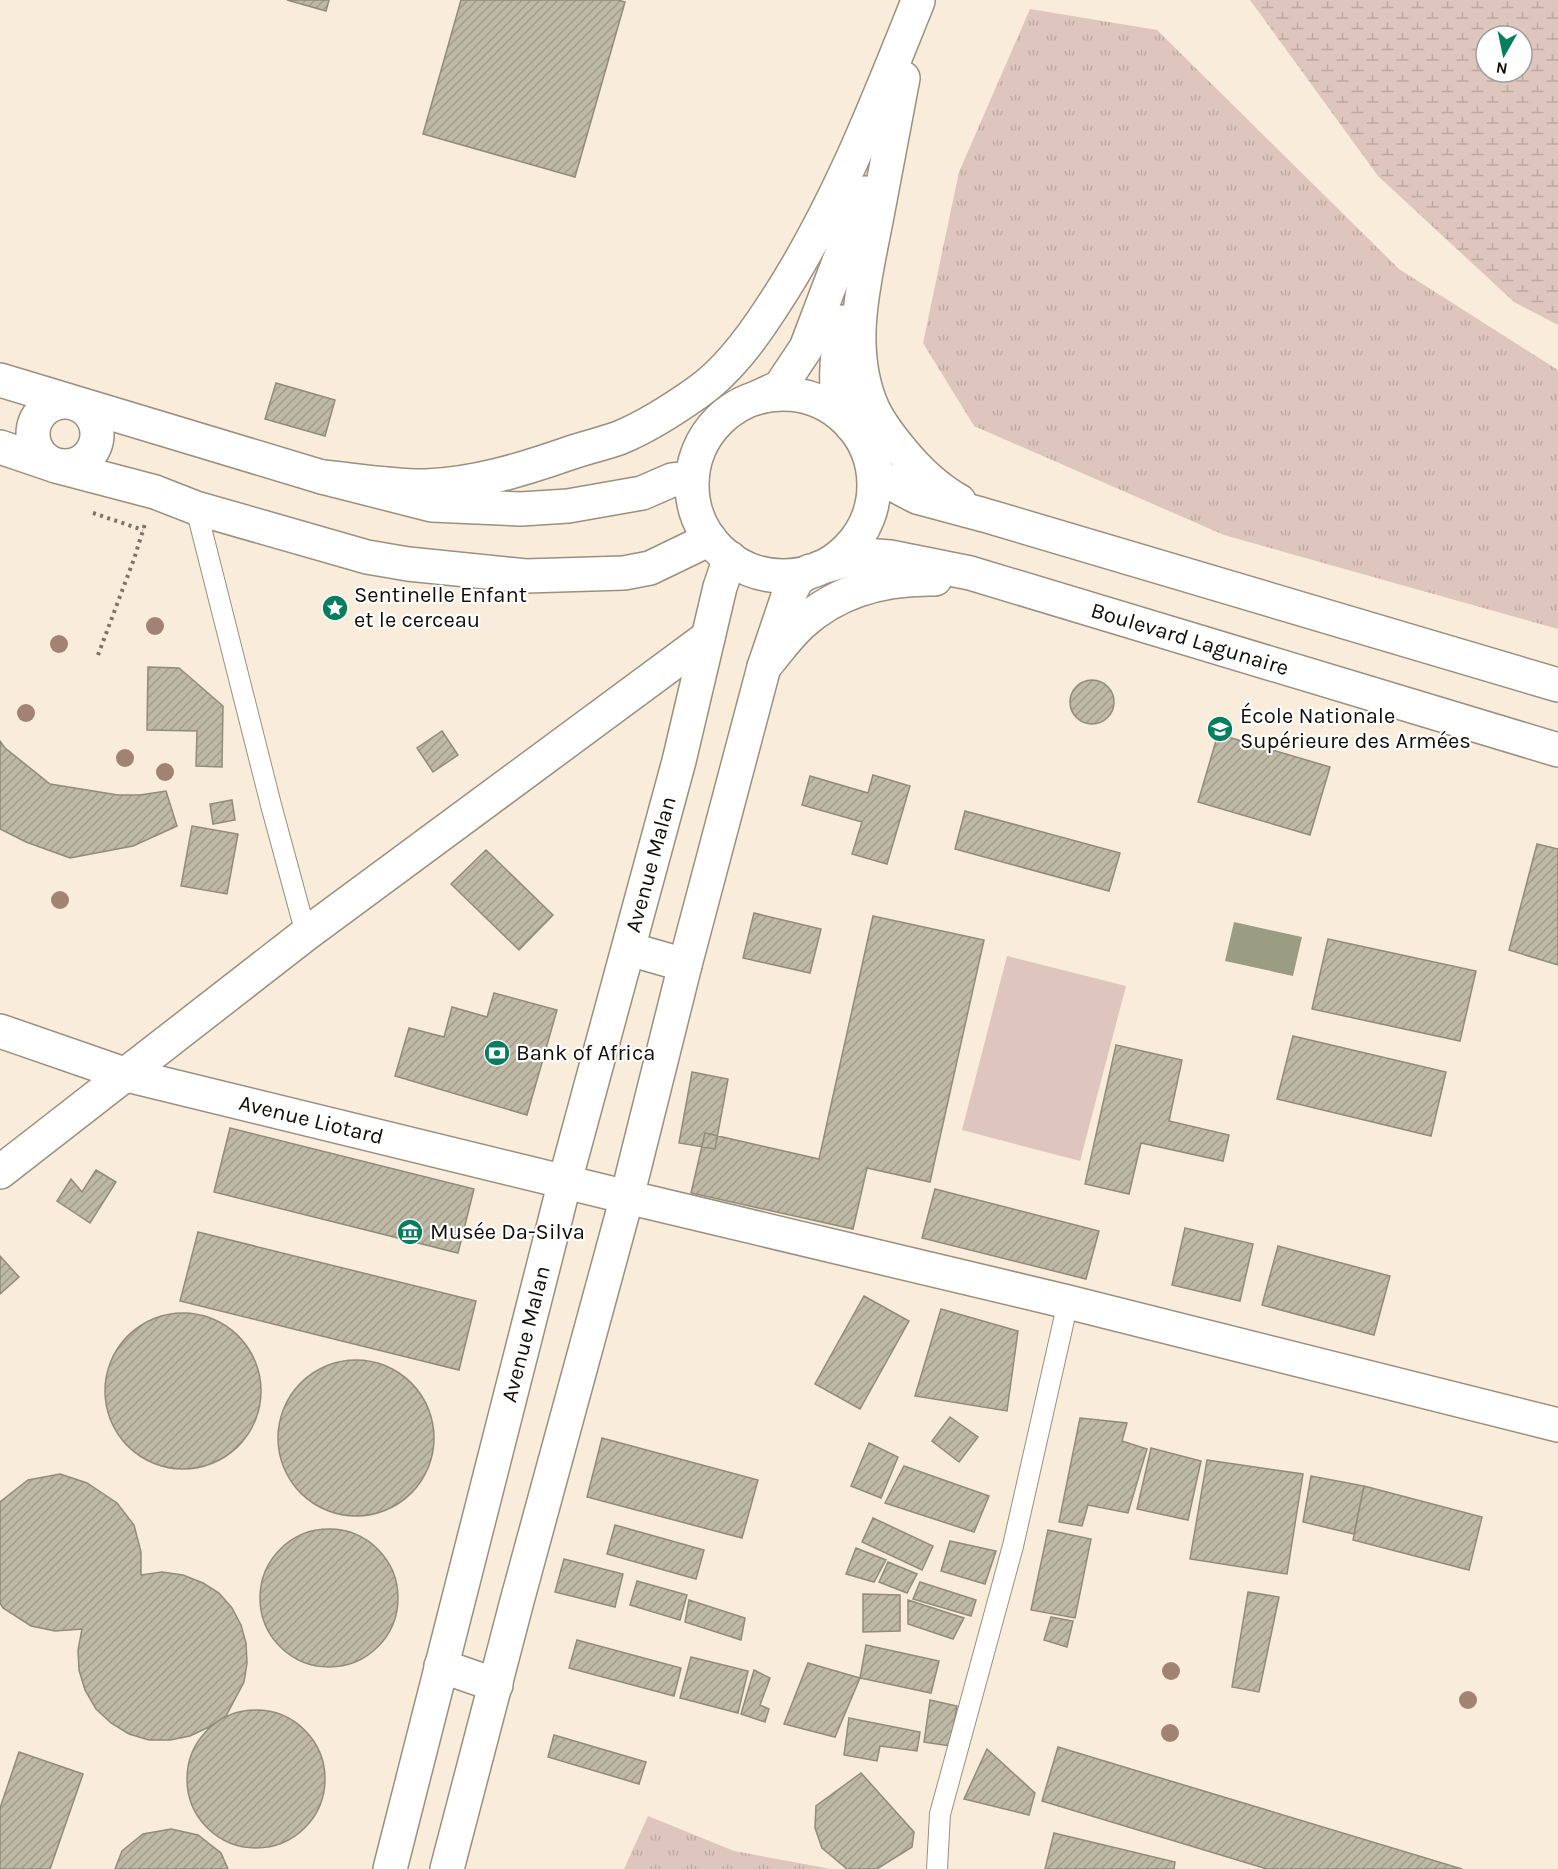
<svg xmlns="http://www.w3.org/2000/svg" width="1558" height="1869" font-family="Karla,sans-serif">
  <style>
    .grass { fill: url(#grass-tufts) }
    .wetland { fill: url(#wetland-marsh); fill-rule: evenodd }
    .pitch { fill: #dec6be }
    .water { fill: #9a9d81 }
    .building { fill: url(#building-hatch); stroke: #918c7a; stroke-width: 1.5 }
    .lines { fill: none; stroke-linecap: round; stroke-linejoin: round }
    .service-casing { stroke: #9b8f7f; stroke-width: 22 }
    .minor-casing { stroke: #9b8f7f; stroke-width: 36 }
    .tertiary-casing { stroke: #9b8f7f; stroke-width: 36 }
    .secondary-casing { stroke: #9b8f7f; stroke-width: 36 }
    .trunk-casing { stroke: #9b8f7f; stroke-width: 36 }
    .path { stroke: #7b7368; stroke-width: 4; stroke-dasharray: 3 4.5; stroke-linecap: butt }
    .service { stroke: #fff; stroke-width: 20 }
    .minor { stroke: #fff; stroke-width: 33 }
    .tertiary { stroke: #fff; stroke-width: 33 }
    .secondary { stroke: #fff; stroke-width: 33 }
    .trunk { stroke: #fff; stroke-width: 33 }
    .tree { fill: #a28373 }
    .labels { text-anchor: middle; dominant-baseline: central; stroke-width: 4.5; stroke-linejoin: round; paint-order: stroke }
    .poi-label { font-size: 22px; fill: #110d07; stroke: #fff; text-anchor: start }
    .street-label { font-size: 22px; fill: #110d07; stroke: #fff }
  </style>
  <defs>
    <pattern id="grass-tufts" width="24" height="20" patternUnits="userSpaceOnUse" patternTransform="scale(1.5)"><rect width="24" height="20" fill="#dec6be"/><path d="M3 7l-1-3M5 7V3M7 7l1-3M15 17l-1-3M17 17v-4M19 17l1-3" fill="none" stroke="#bda9a2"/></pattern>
    <pattern id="wetland-marsh" width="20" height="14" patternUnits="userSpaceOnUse" patternTransform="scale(1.5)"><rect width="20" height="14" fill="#dec6be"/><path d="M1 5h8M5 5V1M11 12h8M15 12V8" fill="none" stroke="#bda9a2"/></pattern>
    <pattern id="building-hatch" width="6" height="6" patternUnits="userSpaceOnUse" patternTransform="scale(1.5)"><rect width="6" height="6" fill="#beb8a5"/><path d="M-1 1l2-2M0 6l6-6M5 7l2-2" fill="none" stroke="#a29d8d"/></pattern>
  </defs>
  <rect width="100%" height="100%" fill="#f9ecda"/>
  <!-- grass -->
  <path class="grass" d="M 1030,9 L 1157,30 L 1399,269 L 1558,370 L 1558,629 L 1224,535 L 974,426 L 923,343 L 959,172 Z
    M 648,1816 L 734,1851 L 831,1869 L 624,1869 Z"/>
  <!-- wetland -->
  <path class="wetland" d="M 1250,0 L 1558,0 L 1558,325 L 1514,302 L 1378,176 ZM 1486,36 L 1522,36 L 1522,72 L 1486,72 Z"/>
  <!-- pitch -->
  <path class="pitch" d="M 1007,956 L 1126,986 L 1080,1161 L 962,1130 Z"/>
  <!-- water -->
  <path class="water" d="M 1234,922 L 1302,937 L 1293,976 L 1225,961 Z"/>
  <!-- building -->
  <path class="building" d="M 287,0 L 329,0 L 326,11 Z
    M 461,0 L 618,0 L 625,2 L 575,177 L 423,134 Z
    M 276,383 L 335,400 L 325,436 L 265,419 Z
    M 148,667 L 179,668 L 223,706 L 222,767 L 196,766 L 197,731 L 147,730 Z
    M1070 702a22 22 0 1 1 44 0a22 22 0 1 1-44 0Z
    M 442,731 L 458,755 L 433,772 L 417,748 Z
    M 1218,734 L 1330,767 L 1310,835 L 1198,802 Z
    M 0,741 L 5,748 L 50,784 L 118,795 L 140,795 L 166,791 L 177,826 L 133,846 L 70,858 L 26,842 L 0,829 Z
    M 873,775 L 910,786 L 887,864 L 852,854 L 862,822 L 802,805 L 810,776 L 868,793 Z
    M 232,800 L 235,820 L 213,824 L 210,804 Z
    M 965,811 L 1120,853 L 1109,891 L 955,849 Z
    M 192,826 L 238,834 L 227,894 L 181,886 Z
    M 1537,844 L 1558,849 L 1558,965 L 1509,950 Z
    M 486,850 L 553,915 L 519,950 L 451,884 Z
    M 754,913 L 821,929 L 810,973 L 743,958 Z
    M 873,916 L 984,940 L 930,1182 L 867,1168 L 853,1229 L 691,1193 L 705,1133 L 819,1159 Z
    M 1328,939 L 1476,971 L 1460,1041 L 1312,1009 Z
    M 494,993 L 557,1010 L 527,1115 L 395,1076 L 409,1028 L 444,1037 L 452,1007 L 487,1017 Z
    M 1293,1036 L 1446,1072 L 1431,1136 L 1277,1099 Z
    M 1116,1045 L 1182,1060 L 1169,1121 L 1229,1135 L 1223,1161 L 1141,1143 L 1129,1194 L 1085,1184 Z
    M 692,1072 L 728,1079 L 715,1149 L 679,1143 Z
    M 230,1128 L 474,1189 L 458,1253 L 214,1192 Z
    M 96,1170 L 116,1182 L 90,1223 L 57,1201 L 71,1179 L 82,1192 Z
    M 935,1189 L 1099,1231 L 1086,1279 L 922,1238 Z
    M 1185,1228 L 1253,1244 L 1240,1301 L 1172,1285 Z
    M 198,1232 L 476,1301 L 459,1370 L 180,1301 Z
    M 1278,1246 L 1390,1276 L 1374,1335 L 1262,1305 Z
    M 0,1256 L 19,1277 L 0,1294 Z
    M 864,1296 L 909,1321 L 860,1409 L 815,1384 Z
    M 941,1309 L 1018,1331 L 1007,1411 L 915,1396 Z
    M105 1391a78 78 0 1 1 156 0a78 78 0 1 1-156 0Z
    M278 1438a78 78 0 1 1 156 0a78 78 0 1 1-156 0Z
    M 950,1417 L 978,1437 L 959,1462 L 932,1441 Z
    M 1080,1418 L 1127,1423 L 1122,1441 L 1147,1449 L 1128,1513 L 1088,1505 L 1082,1526 L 1059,1522 Z
    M 602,1438 L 758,1480 L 742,1538 L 587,1497 Z
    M 869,1443 L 898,1457 L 881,1498 L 851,1486 Z
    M 1151,1448 L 1201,1461 L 1188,1520 L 1137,1509 Z
    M 1207,1460 L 1303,1474 L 1287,1574 L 1190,1559 Z
    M 904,1466 L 989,1496 L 974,1532 L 885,1503 Z
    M 60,1474 L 87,1483 L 117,1503 L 134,1525 L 141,1552 L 141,1575 L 162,1572 L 183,1575 L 203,1583 L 219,1593 L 232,1608 L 241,1625 L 246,1643 L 247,1663 L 244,1682 L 226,1716 L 209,1727 L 190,1736 L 170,1740 L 149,1740 L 129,1734 L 111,1723 L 96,1709 L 85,1690 L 79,1670 L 78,1650 L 82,1629 L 55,1631 L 31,1626 L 3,1608 L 0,1603 L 0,1502 L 28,1480 Z
    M 1311,1476 L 1364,1486 L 1354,1534 L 1303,1522 Z
    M 1364,1486 L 1482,1517 L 1469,1570 L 1353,1540 Z
    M 873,1518 L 933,1546 L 922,1570 L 862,1542 Z
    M 615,1525 L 704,1550 L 696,1579 L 607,1554 Z
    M260 1598a69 69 0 1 1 138 0a69 69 0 1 1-138 0Z
    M 1048,1530 L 1091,1539 L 1075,1618 L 1031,1610 Z
    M 950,1541 L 996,1551 L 985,1584 L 941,1571 Z
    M 856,1548 L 886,1560 L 874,1582 L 846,1574 Z
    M 564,1559 L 623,1574 L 615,1607 L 555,1592 Z
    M 888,1562 L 917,1574 L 907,1593 L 879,1582 Z
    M 637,1581 L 687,1595 L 680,1620 L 630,1605 Z
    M 920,1582 L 976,1600 L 971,1616 L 913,1599 Z
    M 1248,1592 L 1279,1597 L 1259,1692 L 1232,1687 Z
    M 863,1594 L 900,1595 L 900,1631 L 863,1632 Z
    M 689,1600 L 745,1618 L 741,1640 L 685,1622 Z
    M 908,1600 L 964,1618 L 953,1639 L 908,1624 Z
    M 1051,1617 L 1073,1621 L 1067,1647 L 1044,1640 Z
    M 577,1640 L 681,1668 L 674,1696 L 569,1668 Z
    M 866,1645 L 939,1661 L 931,1693 L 860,1678 Z
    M 691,1657 L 748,1671 L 738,1713 L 680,1698 Z
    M 808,1663 L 860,1678 L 835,1737 L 784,1724 Z
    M 754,1670 L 770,1678 L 760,1705 L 769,1709 L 765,1722 L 741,1714 Z
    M 930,1700 L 957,1706 L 950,1746 L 924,1742 Z
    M187 1779a69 69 0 1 1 138 0a69 69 0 1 1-138 0Z
    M 849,1718 L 920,1732 L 917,1751 L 880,1746 L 877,1761 L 844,1755 Z
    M 554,1735 L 646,1762 L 639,1784 L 548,1757 Z
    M 1058,1747 L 1462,1869 L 1267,1869 L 1042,1801 Z
    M 987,1749 L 1035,1793 L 1029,1815 L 964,1799 Z
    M 19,1752 L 83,1774 L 50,1869 L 0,1869 L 0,1808 Z
    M 861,1773 L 914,1832 L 912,1847 L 877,1869 L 847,1869 L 822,1848 L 815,1828 L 816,1806 Z
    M 171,1829 L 198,1835 L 221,1853 L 228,1869 L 115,1869 L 122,1851 L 143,1834 Z
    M 1054,1833 L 1175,1862 L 1174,1869 L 1045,1869 Z"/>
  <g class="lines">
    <!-- service casing -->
    <g class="service-casing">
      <path id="service" d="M 196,508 L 271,805 L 306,934
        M 937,1869 L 940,1814 L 1013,1546 L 1068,1302"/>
    </g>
    <!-- minor casing -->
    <g class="minor-casing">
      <path id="minor" d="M 0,1172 L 306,934 L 708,637
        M 627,1197 L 1068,1302 L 1558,1425"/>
    </g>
    <!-- tertiary casing -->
    <g class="tertiary-casing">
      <g id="tertiary">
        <path d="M 0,380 L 322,477 L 432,505 L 521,509 L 568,506 L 642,493 L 672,480 L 692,478"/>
        <circle cx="65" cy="434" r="32"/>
        <path d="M 0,447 L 56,466 L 155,492 L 196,508 L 367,557 L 408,564 L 526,576 L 624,573 L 650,568 L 710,539"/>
        <path id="s1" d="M 0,1031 L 127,1075 L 627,1197"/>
      </g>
    </g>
    <!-- secondary casing -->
    <g class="secondary-casing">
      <g id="secondary">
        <path d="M 629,949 L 685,965"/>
        <path d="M 441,1666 L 496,1685"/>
        <path id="s2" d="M 390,1869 L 565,1181 L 679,761 L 720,587 L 730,558"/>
        <path d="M 447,1869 L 517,1601 L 627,1197 L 685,965 L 764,667 L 787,599 L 797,579 L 810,571"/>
      </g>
    </g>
    <!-- trunk casing -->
    <g class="trunk-casing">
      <g id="trunk">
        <path d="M 903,78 C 894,126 885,174 876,221 C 864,283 846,349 873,409 C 880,424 891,438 901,450 C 918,471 936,488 959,501"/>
        <path d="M 842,322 C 839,341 833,387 840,404 C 843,412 848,419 852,426"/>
        <circle cx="783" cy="485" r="91"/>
        <path d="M 756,398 L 780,387 L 806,348 L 865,193"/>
        <path d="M 869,454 L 878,476 L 896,486 L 917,497 L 984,515 L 1558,685"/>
        <path d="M 322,477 C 354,480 395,487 426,486 C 475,484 521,470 567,454 C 584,448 602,444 619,438 C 646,427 674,409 698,392 C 728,371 752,338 772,307 C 835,212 876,106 918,1"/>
        <path id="s3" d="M 819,568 L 864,555 L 890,557 L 970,573 L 1558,750"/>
        <path d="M 764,667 C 776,653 787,637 801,624 C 838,590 887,578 935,579"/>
      </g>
    </g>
    <!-- path -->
    <path class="path" d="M 93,513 L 143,530
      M 98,655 L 134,559 L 145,524"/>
    <!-- service -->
    <use href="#service" class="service"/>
    <!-- minor -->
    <use href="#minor" class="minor"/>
    <!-- tertiary -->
    <use href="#tertiary" class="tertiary"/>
    <!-- secondary -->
    <use href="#secondary" class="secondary"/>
    <!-- trunk -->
    <use href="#trunk" class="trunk"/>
  </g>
  <!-- trees -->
  <g class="tree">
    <circle cx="155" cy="626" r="9"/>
    <circle cx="59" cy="644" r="9"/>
    <circle cx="26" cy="713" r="9"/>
    <circle cx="125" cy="758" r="9"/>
    <circle cx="165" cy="772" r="9"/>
    <circle cx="60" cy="900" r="9"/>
    <circle cx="1171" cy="1671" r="9"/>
    <circle cx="1468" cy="1700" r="9"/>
    <circle cx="1170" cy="1733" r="9"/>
  </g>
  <!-- icons -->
  <defs>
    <g id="sight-disc" transform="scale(1.35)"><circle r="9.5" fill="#057e5d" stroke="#fff"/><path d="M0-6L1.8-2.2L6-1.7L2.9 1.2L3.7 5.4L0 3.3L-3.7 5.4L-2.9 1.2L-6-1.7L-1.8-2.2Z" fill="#fff"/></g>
    <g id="school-disc" transform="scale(1.35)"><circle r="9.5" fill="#057e5d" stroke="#fff"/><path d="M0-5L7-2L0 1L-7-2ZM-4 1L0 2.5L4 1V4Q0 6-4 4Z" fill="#fff"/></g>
    <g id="bank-disc" transform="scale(1.35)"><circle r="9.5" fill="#057e5d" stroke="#fff"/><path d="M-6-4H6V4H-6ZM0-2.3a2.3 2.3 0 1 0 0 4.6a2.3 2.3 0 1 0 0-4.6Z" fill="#fff"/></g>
    <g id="museum-disc" transform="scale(1.35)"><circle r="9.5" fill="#057e5d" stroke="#fff"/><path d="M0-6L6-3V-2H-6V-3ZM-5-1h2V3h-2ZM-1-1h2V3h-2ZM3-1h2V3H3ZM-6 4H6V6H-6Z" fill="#fff"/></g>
  </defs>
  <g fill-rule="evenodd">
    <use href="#sight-disc" x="335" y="608"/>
    <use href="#school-disc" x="1220" y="729"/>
    <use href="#bank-disc" x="497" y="1053"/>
    <use href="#museum-disc" x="410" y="1232"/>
  </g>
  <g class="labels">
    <!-- poi labels -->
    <g class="poi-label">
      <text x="354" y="595">Sentinelle Enfant<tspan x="354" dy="25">et le cerceau</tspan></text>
      <text x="1240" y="716">École Nationale<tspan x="1240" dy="25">Supérieure des Armées</tspan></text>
      <text x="516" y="1053">Bank of Africa</text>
      <text x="430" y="1232">Musée Da-Silva</text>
    </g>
    <!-- street labels -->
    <g class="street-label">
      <text stroke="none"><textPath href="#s3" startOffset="384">Boulevard Lagunaire</textPath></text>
      <text stroke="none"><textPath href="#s2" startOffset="1038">Avenue Malan</textPath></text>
      <text stroke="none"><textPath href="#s1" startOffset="324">Avenue Liotard</textPath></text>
      <text stroke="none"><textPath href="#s2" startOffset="552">Avenue Malan</textPath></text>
    </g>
  </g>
  <!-- north arrow -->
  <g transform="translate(1504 54) rotate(189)"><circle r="28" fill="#ffffff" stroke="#a09e9c" stroke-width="1.5"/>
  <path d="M0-4.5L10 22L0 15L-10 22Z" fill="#057e5d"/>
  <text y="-9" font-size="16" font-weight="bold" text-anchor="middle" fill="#110d07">N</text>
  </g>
</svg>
